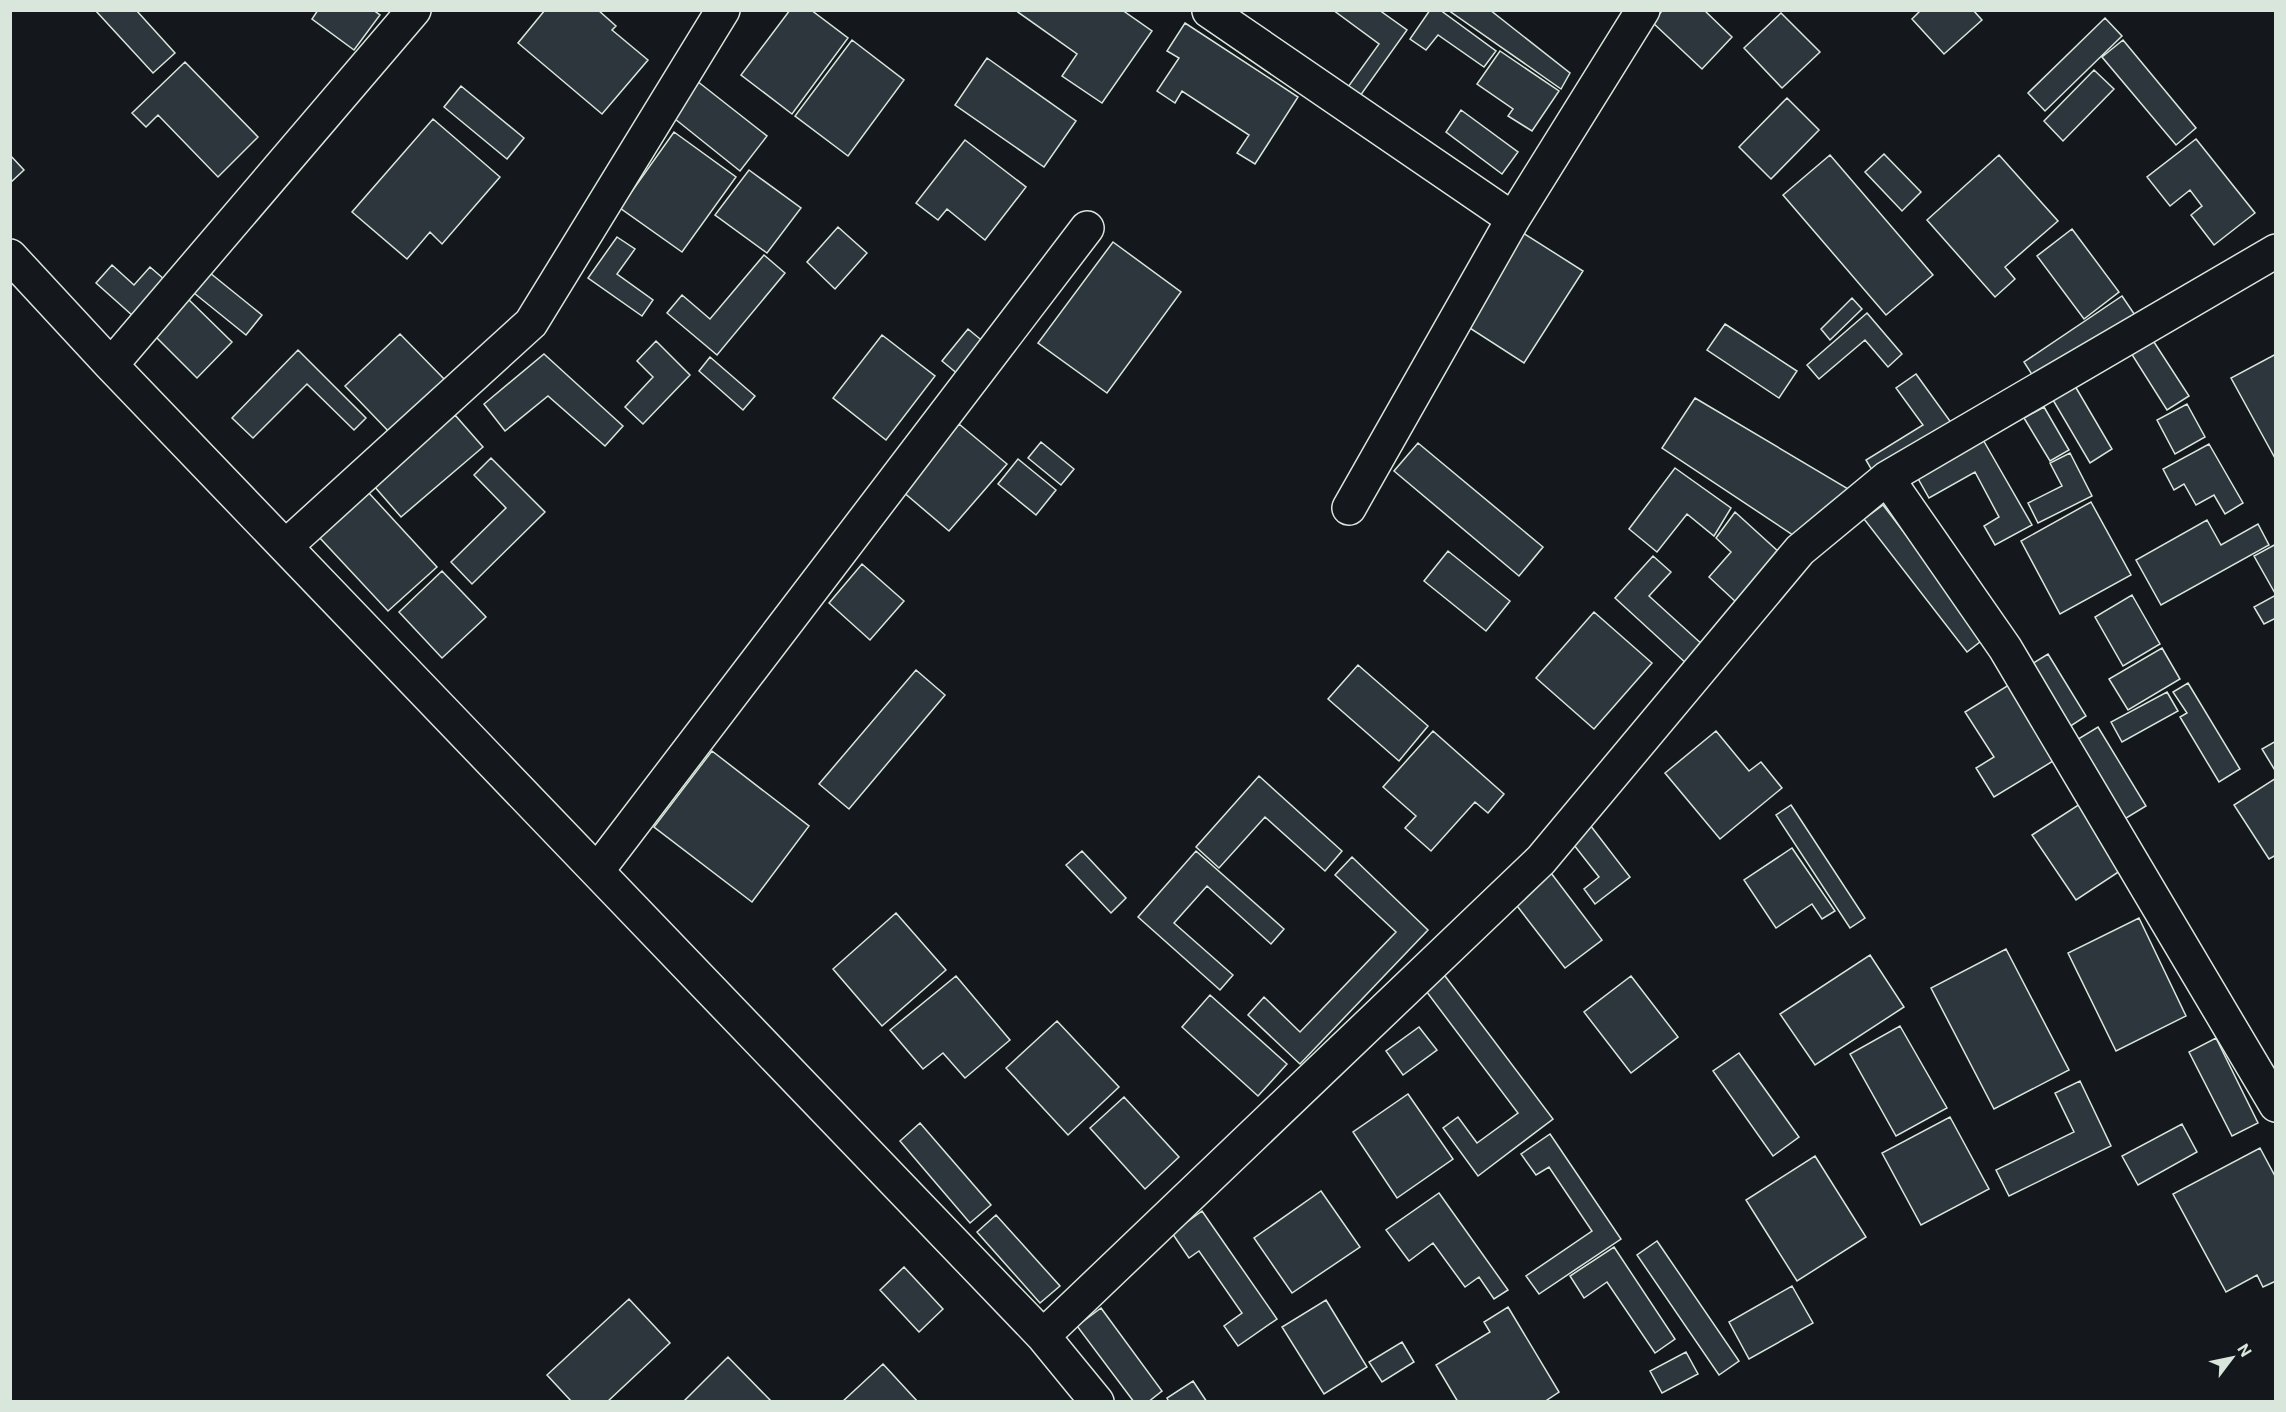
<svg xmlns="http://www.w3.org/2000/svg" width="2286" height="1412" font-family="Roboto,sans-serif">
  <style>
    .building { fill: #2c363c; stroke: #d8e6dc; stroke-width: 1.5 }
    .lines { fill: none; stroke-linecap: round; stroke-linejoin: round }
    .minor-casing { stroke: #d8e6dc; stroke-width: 36 }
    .minor { stroke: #14181c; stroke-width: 33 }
  </style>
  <rect width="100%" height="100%" fill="#14181c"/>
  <!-- building -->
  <path class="building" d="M 95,10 L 136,10 L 175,53 L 153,73 Z
    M 318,10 L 373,10 L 380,15 L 354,50 L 312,19 Z
    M 545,10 L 598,10 L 616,26 L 612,30 L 648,60 L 602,114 L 518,43 Z
    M 790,10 L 811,10 L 848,38 L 792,114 L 741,75 Z
    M 1015,10 L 1122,10 L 1152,31 L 1102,103 L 1062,76 L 1077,54 Z
    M 1333,10 L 1379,10 L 1407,30 L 1360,96 L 1348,87 L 1379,44 Z
    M 1430,10 L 1440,10 L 1496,51 L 1484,67 L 1438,35 L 1426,50 L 1410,39 Z
    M 1448,10 L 1490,10 L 1570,73 L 1561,89 Z
    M 1663,10 L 1704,10 L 1732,37 L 1702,69 L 1652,22 Z
    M 1921,10 L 1973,10 L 1982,20 L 1944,54 L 1912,19 Z
    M 1781,13 L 1820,52 L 1782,88 L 1744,48 Z
    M 2105,18 L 2122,36 L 2045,111 L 2028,93 Z
    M 1185,23 L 1298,97 L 1255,164 L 1237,153 L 1249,135 L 1182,91 L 1175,103 L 1157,91 L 1179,58 L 1167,51 Z
    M 852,40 L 904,80 L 848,156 L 795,116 Z
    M 2123,40 L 2196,128 L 2176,145 L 2102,57 Z
    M 1500,51 L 1559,91 L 1532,131 L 1508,116 L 1513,109 L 1477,84 Z
    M 987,58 L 1076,121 L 1044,167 L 955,105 Z
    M 185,62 L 258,137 L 218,177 L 158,115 L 146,127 L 132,113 Z
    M 2094,70 L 2114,89 L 2063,141 L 2044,121 Z
    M 697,81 L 767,136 L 740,171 L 670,115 Z
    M 461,86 L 524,138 L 507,159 L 444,107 Z
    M 1787,98 L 1819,130 L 1771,179 L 1739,147 Z
    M 1461,110 L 1518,152 L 1502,174 L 1446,132 Z
    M 433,119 L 500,177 L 442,244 L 430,232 L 407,259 L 352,212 Z
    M 674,132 L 736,177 L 682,252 L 620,208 Z
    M 2196,139 L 2255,213 L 2214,245 L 2191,215 L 2202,206 L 2190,190 L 2170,206 L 2147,177 Z
    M 965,140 L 1026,187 L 985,240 L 947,209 L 938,220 L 916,203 Z
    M 1884,154 L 1921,192 L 1902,211 L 1865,172 Z
    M 10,155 L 24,170 L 10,183 Z
    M 1830,155 L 1933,275 L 1886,315 L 1783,195 Z
    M 1999,155 L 2058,221 L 2005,267 L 2015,279 L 1995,297 L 1927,220 Z
    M 749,170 L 801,208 L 767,253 L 715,215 Z
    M 838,227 L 867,253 L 835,289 L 807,262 Z
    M 2072,229 L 2119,292 L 2084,319 L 2037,256 Z
    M 1520,231 L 1583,271 L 1524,363 L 1462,323 Z
    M 617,237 L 635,249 L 617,274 L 653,300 L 642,316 L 588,278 Z
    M 1113,242 L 1181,292 L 1107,393 L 1038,343 Z
    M 764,255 L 785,273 L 717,355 L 667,313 L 682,295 L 710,319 Z
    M 112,265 L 134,285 L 150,267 L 165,280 L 133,316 L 96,283 Z
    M 210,273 L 262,315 L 246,335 L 194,293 Z
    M 185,296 L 232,342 L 197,378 L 151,332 Z
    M 2122,296 L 2139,321 L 2040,387 L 2024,362 Z
    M 1852,298 L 1862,309 L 1830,340 L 1821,329 Z
    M 1867,313 L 1902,354 L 1888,367 L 1865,340 L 1819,379 L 1807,365 Z
    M 1725,324 L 1797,371 L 1779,398 L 1707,350 Z
    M 968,329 L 985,343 L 959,375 L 942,361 Z
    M 400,334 L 448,383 L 393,436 L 345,386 Z
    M 882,335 L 935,376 L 886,440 L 833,398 Z
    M 2152,339 L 2189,396 L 2167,410 L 2131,353 Z
    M 656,341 L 690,375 L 643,424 L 625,407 L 653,377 L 637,361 Z
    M 298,350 L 366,418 L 354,430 L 307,384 L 253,438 L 232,418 Z
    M 544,354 L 623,426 L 605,446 L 548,396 L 505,431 L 484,404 Z
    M 2276,354 L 2276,460 L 2231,378 Z
    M 710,357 L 755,396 L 743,410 L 699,371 Z
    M 1916,374 L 1955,428 L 1877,479 L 1866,460 L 1923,425 L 1896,388 Z
    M 2075,386 L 2112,449 L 2090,463 L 2053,400 Z
    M 1695,398 L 1850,490 L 1796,537 L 1662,448 Z
    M 2187,404 L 2205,437 L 2175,454 L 2157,420 Z
    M 2044,407 L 2069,450 L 2050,461 L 2024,418 Z
    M 455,415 L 483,447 L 401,517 L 374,486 Z
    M 959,424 L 1007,464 L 949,531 L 902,491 Z
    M 1982,438 L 2032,525 L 1995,545 L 1984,526 L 1999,517 L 1975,472 L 1929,498 L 1916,475 Z
    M 1041,442 L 1074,469 L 1061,485 L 1028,458 Z
    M 1418,443 L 1543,547 L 1519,576 L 1394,471 Z
    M 2209,444 L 2243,503 L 2225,514 L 2214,495 L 2196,505 L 2184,484 L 2174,490 L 2163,469 Z
    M 2070,453 L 2092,496 L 2038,523 L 2028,503 L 2062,486 L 2050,463 Z
    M 491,458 L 545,512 L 472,584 L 451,562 L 506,508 L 474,475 Z
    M 1018,459 L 1056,490 L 1036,515 L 998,484 Z
    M 1675,468 L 1731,508 L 1714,536 L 1687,514 L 1657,552 L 1629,529 Z
    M 368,492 L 437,567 L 388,611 L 319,537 Z
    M 2091,502 L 2131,575 L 2060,614 L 2021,541 Z
    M 1883,505 L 1985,638 L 1967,652 L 1864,519 Z
    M 1735,512 L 1781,554 L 1737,603 L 1709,577 L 1731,552 L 1716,538 Z
    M 2207,520 L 2221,545 L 2258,524 L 2269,545 L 2161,605 L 2136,560 Z
    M 2276,544 L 2276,595 L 2254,556 Z
    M 1448,551 L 1510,601 L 1486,631 L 1424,581 Z
    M 1653,556 L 1671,572 L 1649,596 L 1704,646 L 1688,665 L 1615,598 Z
    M 862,564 L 904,601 L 870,640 L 829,603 Z
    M 442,571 L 486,617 L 442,658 L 399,612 Z
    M 2132,595 L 2160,644 L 2123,666 L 2095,617 Z
    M 2276,595 L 2276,618 L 2264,624 L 2254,607 Z
    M 1594,612 L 1652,663 L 1594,729 L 1536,678 Z
    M 2162,648 L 2180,679 L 2128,710 L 2109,679 Z
    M 2048,654 L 2086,716 L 2066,729 L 2027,667 Z
    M 1358,665 L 1428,726 L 1399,761 L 1328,699 Z
    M 916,670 L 945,695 L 849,809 L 819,784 Z
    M 2012,683 L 2058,758 L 1994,797 L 1976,768 L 1994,757 L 1965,712 Z
    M 2188,683 L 2240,769 L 2219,782 L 2180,717 L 2187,713 L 2173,692 Z
    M 2167,692 L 2178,711 L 2122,742 L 2111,722 Z
    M 2098,727 L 2146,806 L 2118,823 L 2070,744 Z
    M 1433,731 L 1504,794 L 1488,813 L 1475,802 L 1431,851 L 1405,828 L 1416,816 L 1383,787 Z
    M 1716,731 L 1749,771 L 1761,762 L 1782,788 L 1720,839 L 1665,773 Z
    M 2276,741 L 2276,772 L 2262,749 Z
    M 712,751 L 809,826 L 752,902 L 654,827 Z
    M 1259,776 L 1342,851 L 1325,871 L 1265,817 L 1219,868 L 1196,847 Z
    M 2276,778 L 2276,855 L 2269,859 L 2234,805 Z
    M 2083,802 L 2126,867 L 2076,900 L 2032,835 Z
    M 1791,805 L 1865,918 L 1850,928 L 1776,815 Z
    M 1590,825 L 1630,877 L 1595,904 L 1584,889 L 1599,877 L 1570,840 Z
    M 1792,848 L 1835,911 L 1822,919 L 1812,904 L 1776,928 L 1744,880 Z
    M 1082,851 L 1126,898 L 1111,913 L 1066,865 Z
    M 1196,851 L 1284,929 L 1271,944 L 1207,886 L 1174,923 L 1233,975 L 1220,990 L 1138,917 Z
    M 1352,857 L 1428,930 L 1300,1064 L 1248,1015 L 1264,997 L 1300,1032 L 1396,932 L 1335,875 Z
    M 1551,873 L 1602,940 L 1565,968 L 1514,902 Z
    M 896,913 L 946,970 L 882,1026 L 833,969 Z
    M 2139,918 L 2186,1016 L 2116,1051 L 2068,953 Z
    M 2006,949 L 2069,1070 L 1994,1109 L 1931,988 Z
    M 1870,955 L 1904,1007 L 1815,1065 L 1780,1014 Z
    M 1439,968 L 1553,1119 L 1478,1176 L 1443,1128 L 1458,1117 L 1477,1143 L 1518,1113 L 1420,983 Z
    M 956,976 L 1010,1040 L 965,1078 L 943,1053 L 923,1069 L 890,1030 Z
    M 1631,976 L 1678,1037 L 1631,1073 L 1584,1012 Z
    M 1210,995 L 1287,1064 L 1258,1096 L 1182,1027 Z
    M 1057,1021 L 1119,1087 L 1068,1135 L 1006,1068 Z
    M 1900,1026 L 1947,1108 L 1896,1136 L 1850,1054 Z
    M 1419,1027 L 1437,1050 L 1403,1075 L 1386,1051 Z
    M 2216,1038 L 2258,1123 L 2232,1136 L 2189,1052 Z
    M 1739,1053 L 1799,1137 L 1773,1156 L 1713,1071 Z
    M 2080,1081 L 2111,1146 L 2009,1196 L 1996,1170 L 2074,1132 L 2055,1093 Z
    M 1408,1094 L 1453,1159 L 1397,1198 L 1353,1132 Z
    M 1124,1097 L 1179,1157 L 1145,1189 L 1090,1128 Z
    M 1950,1117 L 1989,1189 L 1921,1225 L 1882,1153 Z
    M 920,1123 L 991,1205 L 970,1223 L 900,1141 Z
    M 2182,1124 L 2197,1152 L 2138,1185 L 2122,1156 Z
    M 1550,1134 L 1621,1239 L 1539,1294 L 1526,1276 L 1592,1231 L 1549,1167 L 1536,1175 L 1521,1154 Z
    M 2260,1148 L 2276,1178 L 2276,1281 L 2263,1287 L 2257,1275 L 2226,1292 L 2173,1194 Z
    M 1815,1156 L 1866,1237 L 1797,1281 L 1746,1200 Z
    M 1321,1191 L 1360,1247 L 1292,1293 L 1254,1238 Z
    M 1439,1193 L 1508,1290 L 1494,1299 L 1479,1277 L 1465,1287 L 1433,1243 L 1409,1261 L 1386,1230 Z
    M 1202,1211 L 1277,1319 L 1238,1346 L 1224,1326 L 1242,1313 L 1199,1251 L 1189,1258 L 1172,1233 Z
    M 996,1215 L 1060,1286 L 1040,1303 L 977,1232 Z
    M 1657,1241 L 1739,1361 L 1719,1375 L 1637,1255 Z
    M 1614,1247 L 1675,1339 L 1655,1353 L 1607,1282 L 1584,1298 L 1570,1276 Z
    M 904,1267 L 943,1309 L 919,1332 L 880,1290 Z
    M 1792,1286 L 1813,1323 L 1749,1359 L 1729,1322 Z
    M 629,1299 L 670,1343 L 607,1402 L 572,1402 L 547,1375 Z
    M 1326,1300 L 1367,1367 L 1324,1394 L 1282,1327 Z
    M 1508,1307 L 1559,1392 L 1544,1402 L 1458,1402 L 1436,1365 L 1490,1332 L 1484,1322 Z
    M 1101,1308 L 1162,1391 L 1148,1402 L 1134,1402 L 1077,1326 Z
    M 1402,1342 L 1414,1362 L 1382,1382 L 1369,1362 Z
    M 1686,1352 L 1698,1374 L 1662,1393 L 1650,1371 Z
    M 728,1357 L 772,1402 L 683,1402 Z
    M 883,1364 L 918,1402 L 842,1402 Z
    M 1193,1381 L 1207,1402 L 1169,1402 L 1167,1398 Z"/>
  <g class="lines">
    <!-- minor casing -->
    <g class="minor-casing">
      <path id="minor" d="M 1209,11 L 1513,219
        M 10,256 L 111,365 L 1043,1336 L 1097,1402
        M 111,365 L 414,10
        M 1887,478 L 2005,648 L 2276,1105
        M 1349,508 L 1513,219 L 1643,10
        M 286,546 L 531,323 L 723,10
        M 597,871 L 1087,228
        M 1043,1336 L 1541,860 L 1800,550 L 1887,478 L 2276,251"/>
    </g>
    <!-- minor -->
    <use href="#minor" class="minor"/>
  </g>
  <!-- border -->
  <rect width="2286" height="1412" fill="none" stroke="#d8e6dc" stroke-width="24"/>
  <!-- north arrow -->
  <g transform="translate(2232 1358) rotate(58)" stroke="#14181c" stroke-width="4.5" paint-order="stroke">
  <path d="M0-4.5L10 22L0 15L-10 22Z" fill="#d8e6dc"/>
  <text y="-9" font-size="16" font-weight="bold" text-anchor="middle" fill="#d8e6dc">N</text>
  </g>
</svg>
